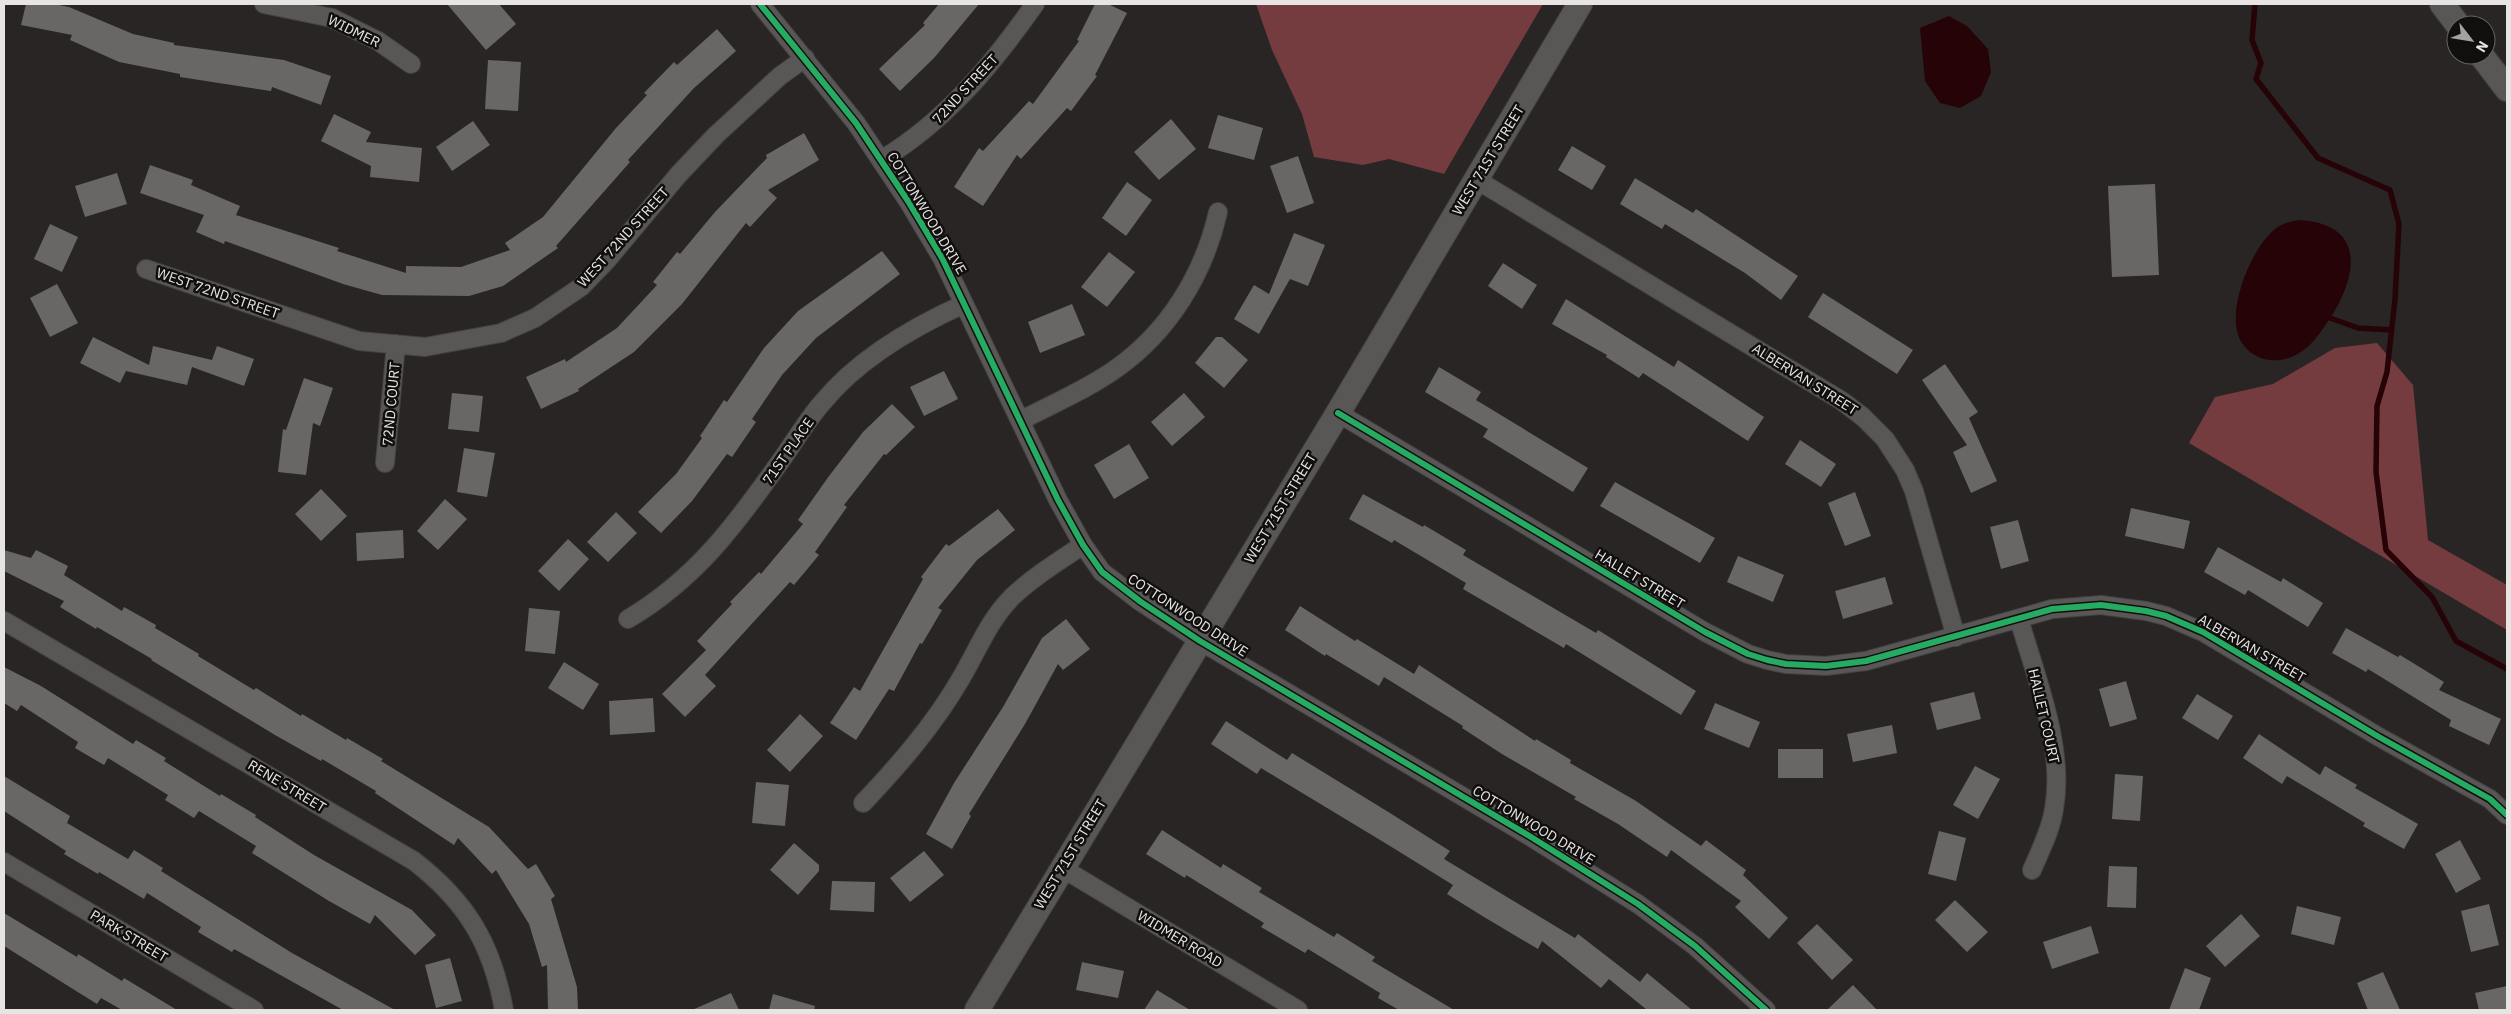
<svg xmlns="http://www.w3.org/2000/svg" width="2511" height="1014" font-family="'IBM Plex Sans',sans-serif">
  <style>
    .forest { fill: #753c40 }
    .water { fill: #250307 }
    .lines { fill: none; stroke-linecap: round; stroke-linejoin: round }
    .stream { stroke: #250307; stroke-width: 5.5 }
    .building { fill: #696666 }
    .street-casing { stroke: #454242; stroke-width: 20 }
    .secondary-casing { stroke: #454242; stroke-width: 26 }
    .street { stroke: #595656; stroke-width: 18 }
    .secondary { stroke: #595656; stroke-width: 24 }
    .cycleway-casing { stroke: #110e0e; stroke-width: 9 }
    .cycleway { stroke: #26ab63; stroke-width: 6 }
    .labels { text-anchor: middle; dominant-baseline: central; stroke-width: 5; stroke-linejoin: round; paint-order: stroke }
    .street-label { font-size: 14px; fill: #e9e4e4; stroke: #110e0e }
  </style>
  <rect width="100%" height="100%" fill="#2a2525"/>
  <!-- forest -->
  <path class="forest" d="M 1256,4 L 1543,4 L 1444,174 L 1389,159 L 1363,165 L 1314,157 L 1302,114 L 1272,50 Z
    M 2377,343 L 2413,385 L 2428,540 L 2507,585 L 2507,630 L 2189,443 L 2215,397 L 2273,384 L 2335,348 Z"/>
  <!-- water -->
  <path class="water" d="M 1949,16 L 1967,26 L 1988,49 L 1991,72 L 1981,96 L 1960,108 L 1940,103 L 1925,81 L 1920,28 Z
    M 2300,220 C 2372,225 2355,284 2325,326 C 2319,334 2313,343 2305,349 C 2285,365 2257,365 2242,343 C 2223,315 2251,248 2275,229 C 2283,223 2291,221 2300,220 Z"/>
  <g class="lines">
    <!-- stream -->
    <path class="stream" d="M 2255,4 L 2252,40 L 2261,63 L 2256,79 L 2318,158 L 2390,190 L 2399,224 L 2395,299 L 2387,372 L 2377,406 L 2376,472 L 2386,550 L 2432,597 L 2456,641 L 2507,669
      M 2330,318 L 2358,328 L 2391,330"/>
  </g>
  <!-- building -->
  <path class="building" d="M 26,4 L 54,4 L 69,7 L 133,34 L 174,43 L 174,45 L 284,60 L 331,76 L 321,105 L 272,87 L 271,91 L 180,77 L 180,74 L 119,62 L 70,40 L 72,35 L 21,25 Z
    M 447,4 L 499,4 L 516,24 L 486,50 Z
    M 939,4 L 979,4 L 934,58 L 900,91 L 879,69 L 925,25 L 923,23 Z
    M 1095,4 L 1108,4 L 1127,13 L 1095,75 L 1097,76 L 1071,111 L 1067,108 L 1021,159 L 1017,155 L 983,206 L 954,187 L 979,148 L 983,151 L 1029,101 L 1033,104 L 1079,41 L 1077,40 Z
    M 717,29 L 736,51 L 694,88 L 628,160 L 630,162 L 556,246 L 558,248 L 503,286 L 469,296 L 382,295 L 343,284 L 225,241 L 224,244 L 196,232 L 204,215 L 140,193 L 150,165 L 193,180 L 191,185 L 240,206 L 236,215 L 339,248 L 337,251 L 406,273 L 406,266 L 461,267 L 510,250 L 505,243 L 543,217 L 616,128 L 647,95 L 644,93 L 674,62 L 677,65 Z
    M 488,60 L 521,62 L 518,111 L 485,109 Z
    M 334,114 L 371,132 L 366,142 L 422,148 L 419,182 L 370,177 L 371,166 L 321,141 Z
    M 1218,115 L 1263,128 L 1254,160 L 1208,148 Z
    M 1171,119 L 1196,149 L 1159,180 L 1134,152 Z
    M 473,121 L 490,145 L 452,171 L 436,147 Z
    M 804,133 L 819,160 L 768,190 L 777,198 L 750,227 L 746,223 L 682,304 L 634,352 L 578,389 L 579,391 L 541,409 L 526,377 L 565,359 L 566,362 L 617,328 L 657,285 L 653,282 L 677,252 L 680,254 L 715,212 L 767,158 L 766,155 Z
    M 1572,146 L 1606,166 L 1592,190 L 1558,170 Z
    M 1298,156 L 1314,203 L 1287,213 L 1270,166 Z
    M 117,173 L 127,204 L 85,217 L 75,186 Z
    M 1635,178 L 1693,213 L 1696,209 L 1798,276 L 1781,300 L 1745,273 L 1665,224 L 1662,229 L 1620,204 Z
    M 1127,182 L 1152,200 L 1126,236 L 1102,218 Z
    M 2155,184 L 2159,275 L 2112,277 L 2108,186 Z
    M 50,224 L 78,237 L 62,272 L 34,259 Z
    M 1294,233 L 1325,245 L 1308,286 L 1290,279 L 1259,334 L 1234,319 L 1254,285 L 1269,294 Z
    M 882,251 L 900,274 L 816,338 L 782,375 L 752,419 L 756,422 L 732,457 L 727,454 L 692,501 L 661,533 L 638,512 L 676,474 L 702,438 L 700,436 L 724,400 L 727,402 L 764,348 L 798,311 Z
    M 1109,252 L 1135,272 L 1107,307 L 1081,287 Z
    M 1503,263 L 1537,285 L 1522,309 L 1488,286 Z
    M 57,284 L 78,323 L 50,337 L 30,298 Z
    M 1823,293 L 1913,350 L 1897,374 L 1808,317 Z
    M 1566,299 L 1674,367 L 1678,360 L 1764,417 L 1748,441 L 1643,373 L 1639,378 L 1606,357 L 1607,355 L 1552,324 Z
    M 1072,304 L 1085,335 L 1040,353 L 1028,322 Z
    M 93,337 L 149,365 L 153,346 L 212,360 L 217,346 L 254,359 L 244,386 L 192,367 L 187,385 L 126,371 L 120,383 L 80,363 Z
    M 1216,337 L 1222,337 L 1248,360 L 1224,388 L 1195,363 Z
    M 1945,364 L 1978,412 L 1969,418 L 1997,481 L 1971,493 L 1953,452 L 1967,445 L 1922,380 Z
    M 1439,367 L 1481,392 L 1476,400 L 1588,468 L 1573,492 L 1483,437 L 1488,429 L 1425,392 Z
    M 944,371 L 958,399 L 924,416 L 910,387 Z
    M 304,378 L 333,388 L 320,426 L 313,423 L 306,475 L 278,472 L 283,429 L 286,430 Z
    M 452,393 L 483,396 L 479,432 L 448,429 Z
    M 1184,393 L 1205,417 L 1172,446 L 1151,422 Z
    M 892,404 L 915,427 L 886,455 L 884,454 L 844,505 L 847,507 L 815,552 L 819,555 L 794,585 L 790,582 L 705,675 L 716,686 L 685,717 L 662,694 L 706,650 L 697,641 L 732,604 L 730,602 L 759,572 L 761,574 L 803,524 L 798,520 L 829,476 L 863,432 Z
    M 1800,440 L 1836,464 L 1821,487 L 1785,464 Z
    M 1129,444 L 1149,478 L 1114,499 L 1094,465 Z
    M 464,448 L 495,453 L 487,497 L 457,492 Z
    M 1615,482 L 1715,538 L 1700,563 L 1600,506 Z
    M 321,489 L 347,516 L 321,541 L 295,514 Z
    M 1855,492 L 1871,536 L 1845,546 L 1828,503 Z
    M 1363,494 L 1423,527 L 1424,525 L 1466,550 L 1463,555 L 1596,633 L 1598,630 L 1696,691 L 1681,715 L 1566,644 L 1564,648 L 1463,589 L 1466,583 L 1394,540 L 1392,543 L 1349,519 Z
    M 445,499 L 467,519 L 438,550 L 417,531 Z
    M 2131,508 L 2190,521 L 2184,549 L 2125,536 Z
    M 998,509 L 1015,530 L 977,560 L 938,608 L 942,610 L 922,644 L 920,643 L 894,691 L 889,689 L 856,740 L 830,723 L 854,687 L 860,691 L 923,579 L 921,577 L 946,544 L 949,546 Z
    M 616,512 L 637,533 L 608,562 L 587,542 Z
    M 2018,520 L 2029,561 L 2001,569 L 1990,527 Z
    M 403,530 L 404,558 L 357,561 L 356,533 Z
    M 568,539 L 589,559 L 559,591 L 538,571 Z
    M 2218,547 L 2281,582 L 2283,578 L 2323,603 L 2308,627 L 2248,590 L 2245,595 L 2204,572 Z
    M 4,550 L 31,558 L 36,550 L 68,566 L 64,575 L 122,611 L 124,607 L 156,625 L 155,628 L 199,654 L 198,656 L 254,690 L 256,688 L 301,716 L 302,714 L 346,740 L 347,738 L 383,759 L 381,761 L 489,827 L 528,869 L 536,864 L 555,896 L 551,899 L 577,987 L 578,1010 L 548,1010 L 547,965 L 542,967 L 529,924 L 496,870 L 492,874 L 458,838 L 454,845 L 375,793 L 376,791 L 322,759 L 321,761 L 275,735 L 151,660 L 152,659 L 97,627 L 96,629 L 60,607 L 64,601 L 4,571 Z
    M 1738,556 L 1784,575 L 1773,602 L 1727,582 Z
    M 1885,577 L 1893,604 L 1843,619 L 1835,591 Z
    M 1300,606 L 1355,641 L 1357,639 L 1414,674 L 1419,665 L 1535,741 L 1536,739 L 1571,760 L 1570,763 L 1636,801 L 1701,846 L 1706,840 L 1746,870 L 1743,875 L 1788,918 L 1769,939 L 1735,907 L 1741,901 L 1671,850 L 1667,857 L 1618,824 L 1574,799 L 1576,797 L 1502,754 L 1462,728 L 1463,726 L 1384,677 L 1379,686 L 1326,654 L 1325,656 L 1285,630 Z
    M 529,608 L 560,611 L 555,654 L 525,651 Z
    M 1066,619 L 1090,649 L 1063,670 L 1058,664 L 1025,724 L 969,814 L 971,816 L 952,849 L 926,834 L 954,783 L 1003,707 L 1042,638 Z
    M 2346,628 L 2398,657 L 2400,655 L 2444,682 L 2439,690 L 2501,719 L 2489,745 L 2449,726 L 2451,720 L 2368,669 L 2366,672 L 2332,653 Z
    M 564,662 L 599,684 L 583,710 L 548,688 Z
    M 4,667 L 41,686 L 133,744 L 136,740 L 166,758 L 164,761 L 220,796 L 221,794 L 256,815 L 255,817 L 314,855 L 412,910 L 436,935 L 415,955 L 375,915 L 370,924 L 329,901 L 252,853 L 256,846 L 199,811 L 194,818 L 165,800 L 168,795 L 108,758 L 104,765 L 75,748 L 78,742 L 21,705 L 17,711 L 4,703 Z
    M 2126,681 L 2137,719 L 2110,727 L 2099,689 Z
    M 1974,692 L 1981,719 L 1937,730 L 1930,703 Z
    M 2197,694 L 2233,716 L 2218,740 L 2182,718 Z
    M 653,698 L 655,732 L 610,735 L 609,701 Z
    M 1715,703 L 1760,722 L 1749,748 L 1704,729 Z
    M 800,714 L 823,736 L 790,772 L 767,750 Z
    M 1226,721 L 1287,760 L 1292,753 L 1390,813 L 1450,851 L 1444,859 L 1575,938 L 1578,934 L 1640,982 L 1647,973 L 1692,1010 L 1647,1010 L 1609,979 L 1601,988 L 1542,941 L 1538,949 L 1484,917 L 1447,894 L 1453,885 L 1390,846 L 1261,768 L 1257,774 L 1211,744 Z
    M 1892,725 L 1897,753 L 1853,762 L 1847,734 Z
    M 2259,734 L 2320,775 L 2325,766 L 2357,785 L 2355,788 L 2418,824 L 2404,849 L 2363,826 L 2365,823 L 2287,776 L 2282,784 L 2243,758 Z
    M 1778,749 L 1823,749 L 1823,778 L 1778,778 Z
    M 1975,766 L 2000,779 L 1978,819 L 1953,805 Z
    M 2115,774 L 2143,776 L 2140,821 L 2112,819 Z
    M 4,776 L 70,816 L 67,823 L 128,859 L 134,850 L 163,868 L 161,871 L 292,953 L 395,1010 L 343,1010 L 234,949 L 232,952 L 198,932 L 201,927 L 147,893 L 144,899 L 99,872 L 98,874 L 64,854 L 66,851 L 4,811 Z
    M 756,782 L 789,785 L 785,826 L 752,823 Z
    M 1162,830 L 1221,868 L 1223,864 L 1262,888 L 1259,892 L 1334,937 L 1337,933 L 1375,957 L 1372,961 L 1454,1010 L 1399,1010 L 1378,998 L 1380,993 L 1308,949 L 1305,953 L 1261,927 L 1264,923 L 1186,875 L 1185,878 L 1146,854 Z
    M 1939,831 L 1966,838 L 1956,881 L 1928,874 Z
    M 2460,840 L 2481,879 L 2456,893 L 2435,854 Z
    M 794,843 L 819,865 L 819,871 L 798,895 L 770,870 Z
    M 924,851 L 944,875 L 910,902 L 890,878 Z
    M 2109,866 L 2137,867 L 2136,908 L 2107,907 Z
    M 832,881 L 875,882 L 874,912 L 830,910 Z
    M 1955,900 L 1988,932 L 1967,952 L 1935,920 Z
    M 2489,904 L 2499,945 L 2471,952 L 2461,911 Z
    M 2297,906 L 2341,917 L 2334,945 L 2291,934 Z
    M 4,913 L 77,957 L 78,954 L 122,981 L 124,978 L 177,1010 L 122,1010 L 101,998 L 97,1004 L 4,946 Z
    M 2241,914 L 2260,936 L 2225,967 L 2206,946 Z
    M 1817,924 L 1853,960 L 1832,980 L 1797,943 Z
    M 2091,926 L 2099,953 L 2052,969 L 2043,942 Z
    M 450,958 L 462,1001 L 436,1008 L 425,965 Z
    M 1082,962 L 1124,971 L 1118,998 L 1076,990 Z
    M 2185,968 L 2211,978 L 2199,1010 L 2169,1010 Z
    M 2383,972 L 2400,1010 L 2368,1010 L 2357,983 Z
    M 1853,985 L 1877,1010 L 1827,1010 Z
    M 2507,986 L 2507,1010 L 2479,1010 L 2475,993 Z
    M 1157,990 L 1190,1010 L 1144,1010 Z
    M 731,993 L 739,1010 L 692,1010 Z
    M 773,994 L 815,1006 L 814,1010 L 769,1010 Z"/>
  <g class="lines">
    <!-- street casing -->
    <g class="street-casing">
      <path id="street" d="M 264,4 L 332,18 L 378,41 L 411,64
        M 760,4 L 856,123 L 908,201 L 942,258 L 1058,500 L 1083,545 L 1102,572 L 1141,602 L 1200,641 L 1531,837 L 1638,904 L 1695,946 L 1766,1010
        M 881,160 C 946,121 992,65 1035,4
        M 1477,180 L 1842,401 L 1863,417 L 1885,439 L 1905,470 L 1914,491 L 1956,637
        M 146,269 L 359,341 L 425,347 L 501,333 L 535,318 L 581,287 L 607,260 L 679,174 L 716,135 L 780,76 L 805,58
        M 1338,413 L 1705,632 L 1748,654 L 1767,660 L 1786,664 L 1826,666 L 1866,661 L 2052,609 L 2101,605 L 2146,611 L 2166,616 L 2203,632 L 2379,737 L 2490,799 L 2507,815
        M 1020,421 C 1052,404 1088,389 1117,368 C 1169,331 1204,274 1218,212
        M 385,463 L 396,344
        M 628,619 C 696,579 737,523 782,459 C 795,441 807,420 822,403 C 858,359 913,327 964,304
        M 2019,619 C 2036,678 2065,748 2054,809 C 2051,830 2040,851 2032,870
        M 4,621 L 414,861 C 467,902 492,944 504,1010
        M 863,803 C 899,765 933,726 960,680 C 977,652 988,621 1012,597 C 1033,577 1059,561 1083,545
        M 4,862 L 254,1010
        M 1062,868 L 1298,1010"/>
    </g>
    <!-- secondary casing -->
    <g class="secondary-casing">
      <path id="secondary" d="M 2442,4 L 2458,25
        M 2481,55 L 2507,89
        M 977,1010 L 1338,413 L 1580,4"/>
    </g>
    <!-- street -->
    <use href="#street" class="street"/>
    <!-- secondary -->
    <use href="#secondary" class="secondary"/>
    <!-- cycleway casing -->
    <g class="cycleway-casing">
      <path id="cycleway" d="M 760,4 L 856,123 L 908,201 L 942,258 L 1058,500 L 1083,545 L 1102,572 L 1141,602 L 1200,641 L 1531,837 L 1638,904 L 1695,946 L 1766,1010
        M 1338,413 L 1705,632 L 1748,654 L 1767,660 L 1786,664 L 1826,666 L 1866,661 L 2052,609 L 2101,605 L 2146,611 L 2166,616 L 2203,632 L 2379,737 L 2490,799 L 2507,815"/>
    </g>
    <!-- cycleway -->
    <use href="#cycleway" class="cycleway"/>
  </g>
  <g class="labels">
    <!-- street labels -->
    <g class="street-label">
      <text transform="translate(354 31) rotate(26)">WIDMER</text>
      <text transform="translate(965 89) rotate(-47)">72ND STREET</text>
      <text transform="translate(1488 160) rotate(-59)">WEST 71ST STREET</text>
      <text transform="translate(927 213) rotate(59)">COTTONWOOD DRIVE</text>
      <text transform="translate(623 237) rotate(-48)">WEST 72ND STREET</text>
      <text transform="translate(218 293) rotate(19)">WEST 72ND STREET</text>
      <text transform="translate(1805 379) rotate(32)">ALBERVAN STREET</text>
      <text transform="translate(391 404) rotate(-85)">72ND COURT</text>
      <text transform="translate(788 451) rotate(-55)">71ST PLACE</text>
      <text transform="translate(1280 508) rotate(-59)">WEST 71ST STREET</text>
      <text transform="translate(1640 579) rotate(31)">HALLET STREET</text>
      <text transform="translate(1188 615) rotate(33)">COTTONWOOD DRIVE</text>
      <text transform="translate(2252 648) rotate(30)">ALBERVAN STREET</text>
      <text transform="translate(2044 716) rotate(77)">HALLET COURT</text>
      <text transform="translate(287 786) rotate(31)">RENE STREET</text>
      <text transform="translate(1534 825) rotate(31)">COTTONWOOD DRIVE</text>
      <text transform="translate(1070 854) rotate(-59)">WEST 71ST STREET</text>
      <text transform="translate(129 936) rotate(31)">PARK STREET</text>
      <text transform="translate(1180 939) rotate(31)">WIDMER ROAD</text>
    </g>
  </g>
  <!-- border -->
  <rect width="2511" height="1014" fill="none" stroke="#e9e4e4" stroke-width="10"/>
  <!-- north arrow -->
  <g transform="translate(2471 40) rotate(121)"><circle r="24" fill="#110e0e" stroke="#676464"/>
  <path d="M0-4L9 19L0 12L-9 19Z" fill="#a6a1a1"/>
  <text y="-8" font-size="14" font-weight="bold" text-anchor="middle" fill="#e9e4e4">N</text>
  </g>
</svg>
